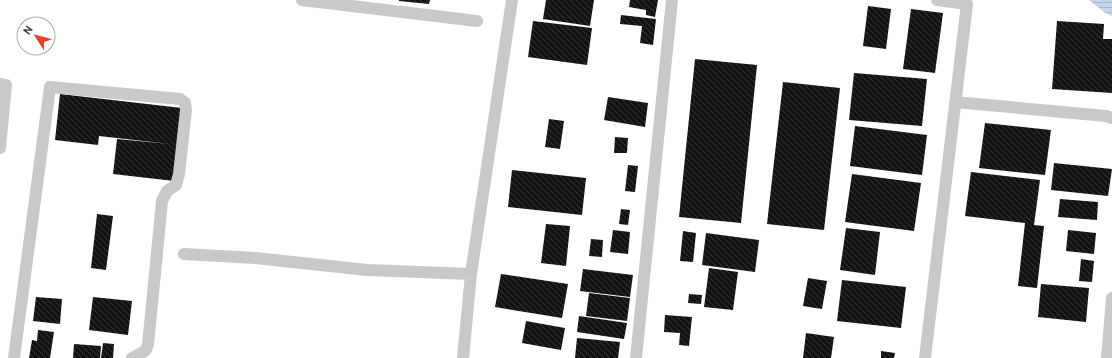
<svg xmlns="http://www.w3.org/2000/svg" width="1112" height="358" font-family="Cabin,sans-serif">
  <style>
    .water { fill: url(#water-rules) }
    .building { fill: url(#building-back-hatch) }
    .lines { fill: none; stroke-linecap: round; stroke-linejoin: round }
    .minor { stroke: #c9c9c9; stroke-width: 12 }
  </style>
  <defs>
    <pattern id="water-rules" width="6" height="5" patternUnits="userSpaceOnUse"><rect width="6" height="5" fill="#c3d4eb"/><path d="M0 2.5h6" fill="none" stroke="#a8b6ca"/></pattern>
    <pattern id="building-back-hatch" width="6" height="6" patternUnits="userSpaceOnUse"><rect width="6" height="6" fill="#131313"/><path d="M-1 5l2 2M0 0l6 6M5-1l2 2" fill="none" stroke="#363636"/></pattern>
  </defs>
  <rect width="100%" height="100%" fill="#fff"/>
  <!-- water -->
  <path class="water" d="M 1089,0 L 1112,0 L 1112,16 L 1104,12 Z"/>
  <!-- building -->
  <path class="building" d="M 399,0 L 430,0 L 429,4 L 399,1 Z
    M 546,0 L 594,0 L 590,26 L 543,19 Z
    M 630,0 L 658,0 L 655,17 L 646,15 L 646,10 L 629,7 Z
    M 868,6 L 891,9 L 886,49 L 863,46 Z
    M 911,9 L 943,13 L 935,73 L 903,69 Z
    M 621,15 L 656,19 L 653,45 L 640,43 L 642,26 L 620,24 Z
    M 533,21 L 592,28 L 587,65 L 528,57 Z
    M 1057,21 L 1104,24 L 1103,39 L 1112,39 L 1112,93 L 1052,89 Z
    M 695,59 L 757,65 L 741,223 L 679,217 Z
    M 854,73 L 927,79 L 922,126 L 849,120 Z
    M 783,82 L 840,88 L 824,230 L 767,224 Z
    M 60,94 L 182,108 L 174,181 L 113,174 L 117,139 L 170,144 L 99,136 L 98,145 L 55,140 Z
    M 608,97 L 648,103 L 645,127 L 604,120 Z
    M 549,119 L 564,121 L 560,149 L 545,147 Z
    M 985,123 L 1051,130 L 1045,175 L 979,168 Z
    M 855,126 L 927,135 L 922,175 L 850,166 Z
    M 615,137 L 628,138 L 627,153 L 614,153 Z
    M 1054,163 L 1112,169 L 1108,196 L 1051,190 Z
    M 628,165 L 638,166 L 635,192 L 625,191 Z
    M 512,170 L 586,178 L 582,215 L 508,207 Z
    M 971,172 L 1040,180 L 1034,225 L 1044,226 L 1037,288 L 1018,286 L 1025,223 L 965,216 Z
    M 852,174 L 921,183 L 914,231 L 845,222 Z
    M 1060,199 L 1098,202 L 1097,220 L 1058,217 Z
    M 621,209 L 630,210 L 628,225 L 619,224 Z
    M 97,214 L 113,216 L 106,270 L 91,268 Z
    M 546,224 L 570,226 L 566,266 L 541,263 Z
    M 846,228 L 880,232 L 875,275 L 840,270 Z
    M 613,230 L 630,232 L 628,254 L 610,252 Z
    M 1068,230 L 1096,233 L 1094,254 L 1066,251 Z
    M 683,231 L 696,233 L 693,262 L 680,261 Z
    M 706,233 L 759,240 L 755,272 L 702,265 Z
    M 591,239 L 603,240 L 602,257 L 589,256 Z
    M 1081,259 L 1094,261 L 1092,282 L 1079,281 Z
    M 709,268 L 738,272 L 733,310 L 704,307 Z
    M 583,269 L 633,275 L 630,297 L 580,291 Z
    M 501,274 L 568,284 L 562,318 L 495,307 Z
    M 808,278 L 827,281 L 822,309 L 803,306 Z
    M 842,280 L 906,287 L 901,328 L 837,321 Z
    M 1041,284 L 1089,288 L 1086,322 L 1038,317 Z
    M 589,293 L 630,298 L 627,321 L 586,316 Z
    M 689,294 L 702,295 L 701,304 L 688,303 Z
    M 36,297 L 62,299 L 60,324 L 33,321 Z
    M 93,297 L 132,301 L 128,335 L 89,330 Z
    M 665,315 L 692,317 L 689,346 L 679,345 L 680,333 L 664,332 Z
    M 579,316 L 627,323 L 624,339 L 577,332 Z
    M 526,321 L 565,328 L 561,350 L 522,343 Z
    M 38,330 L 54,332 L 50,358 L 29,358 L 32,340 L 37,341 Z
    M 806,333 L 834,337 L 831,358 L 803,358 Z
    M 577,338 L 620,342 L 618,358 L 575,358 Z
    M 103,343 L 114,344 L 113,358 L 101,358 Z
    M 74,344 L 101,346 L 100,358 L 73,358 Z
    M 881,351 L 895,353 L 894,358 L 881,358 Z"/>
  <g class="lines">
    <!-- minor -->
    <path class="minor" d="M 302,0 L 477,21
      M 0,84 L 6,85 L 0,148
      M 955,102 L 1106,116 L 1112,118
      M 184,254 L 255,258 L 367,270 L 471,274
      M 14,358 L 50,87 L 180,99 L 185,103 L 186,110 L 179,174 L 176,185 L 167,191 L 162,201 L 148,345 L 145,351 L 132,358
      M 463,358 L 471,274 L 512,0
      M 636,358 L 672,0
      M 925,358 L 967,4 L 937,0
      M 1107,358 L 1112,298"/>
  </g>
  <!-- north arrow -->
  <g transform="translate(36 36) rotate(306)"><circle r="19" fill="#ffffff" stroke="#ababab"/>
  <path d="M0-3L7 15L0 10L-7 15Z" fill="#ea4027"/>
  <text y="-6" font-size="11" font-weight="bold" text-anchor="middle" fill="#2c2c2c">N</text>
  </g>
</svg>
